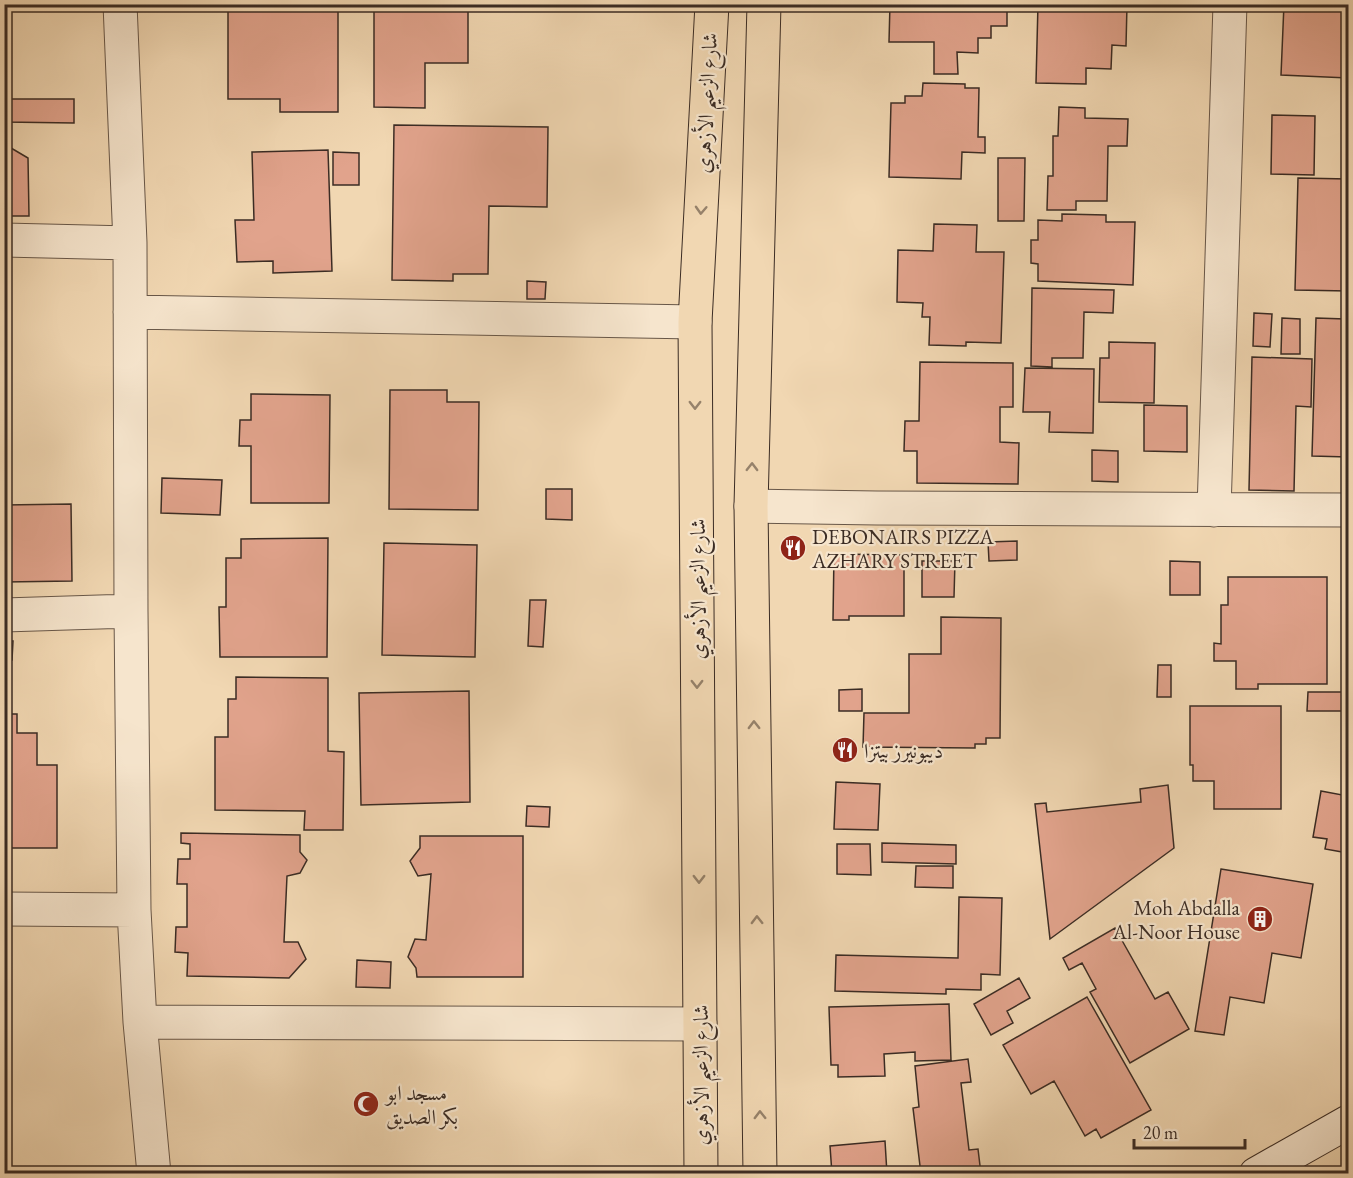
<svg xmlns="http://www.w3.org/2000/svg" width="1353" height="1178" font-family="'EB Garamond',Amiri,serif">
  <style>
    .building { fill: #e1a38c; stroke: #3b2c24; stroke-width: 1.5 }
    .lines { fill: none; stroke-linecap: round; stroke-linejoin: round }
    .street-casing { stroke: #685748; stroke-width: 35 }
    .secondary-casing { stroke: #3b2c24; stroke-width: 35 }
    .primary-casing { stroke: #3b2c24; stroke-width: 35 }
    .street { stroke: #f6e5cd; stroke-width: 33 }
    .secondary { stroke: #f6e5cd; stroke-width: 33 }
    .primary { stroke: #f1d7b2; stroke-width: 33 }
    .oneway { stroke: #96826b }
    .labels { text-anchor: middle; dominant-baseline: central; stroke-width: 4.5; stroke-linejoin: round; paint-order: stroke }
    .street-label { font-size: 21px; fill: #3b2c24; stroke: #f6e5cd }
    .poi-label { font-size: 21px; fill: #3b2c24; stroke: #f6e5cd; text-anchor: start }
  </style>
  <rect width="100%" height="100%" fill="#f1d7b2"/>
  <filter id="stains"><feTurbulence type="fractalNoise" baseFrequency=".00333" numOctaves="4"/><feColorMatrix values="0 0 0 0 .2 0 0 0 0 .09 0 0 0 0 .02 0 0 0 .5 -.17"/></filter>
  <radialGradient id="worn" r=".72"><stop offset=".6" stop-color="#630" stop-opacity="0"/><stop offset="1" stop-color="#630" stop-opacity=".3"/></radialGradient>
  <!-- building -->
  <path class="building" d="M 228,4 L 338,4 L 338,112 L 280,112 L 280,99 L 228,99 Z
    M 404,4 L 468,4 L 468,63 L 425,63 L 425,108 L 374,107 L 374,8 L 404,8 Z
    M 890,4 L 1007,4 L 1007,26 L 991,26 L 991,38 L 978,38 L 978,53 L 957,52 L 958,74 L 934,74 L 934,42 L 889,42 Z
    M 1038,4 L 1136,4 L 1127,5 L 1126,46 L 1112,45 L 1111,69 L 1086,68 L 1086,84 L 1036,83 Z
    M 1284,4 L 1348,4 L 1348,78 L 1281,75 Z
    M 923,83 L 965,84 L 965,88 L 979,88 L 978,137 L 985,137 L 985,153 L 962,152 L 961,179 L 889,177 L 891,103 L 905,103 L 905,96 L 922,96 Z
    M 4,99 L 74,99 L 74,123 L 4,122 Z
    M 1059,107 L 1085,108 L 1085,118 L 1128,119 L 1127,146 L 1108,146 L 1107,201 L 1076,201 L 1076,210 L 1047,210 L 1048,176 L 1053,176 L 1053,136 L 1058,136 Z
    M 1272,115 L 1315,116 L 1314,175 L 1271,174 Z
    M 394,125 L 548,127 L 547,207 L 489,206 L 488,274 L 453,274 L 453,281 L 392,280 Z
    M 4,133 L 11,133 L 11,148 L 28,158 L 29,216 L 4,216 Z
    M 328,150 L 332,271 L 273,273 L 273,261 L 237,262 L 235,220 L 254,220 L 252,152 Z
    M 333,152 L 359,153 L 359,185 L 333,185 Z
    M 998,158 L 1025,158 L 1024,221 L 998,221 Z
    M 1298,178 L 1348,179 L 1348,291 L 1295,290 Z
    M 1062,214 L 1106,215 L 1106,222 L 1135,222 L 1133,285 L 1038,281 L 1038,264 L 1031,263 L 1031,240 L 1038,240 L 1038,220 L 1062,221 Z
    M 934,224 L 977,225 L 976,252 L 1004,252 L 1001,343 L 966,342 L 966,346 L 929,345 L 930,317 L 922,317 L 923,303 L 897,302 L 898,250 L 933,251 Z
    M 527,281 L 546,282 L 545,299 L 527,299 Z
    M 1032,288 L 1114,290 L 1113,313 L 1084,312 L 1083,358 L 1052,358 L 1052,367 L 1031,366 Z
    M 1254,313 L 1272,314 L 1270,347 L 1253,346 Z
    M 1282,318 L 1300,319 L 1300,354 L 1281,354 Z
    M 1316,318 L 1345,319 L 1345,329 L 1348,329 L 1348,457 L 1312,456 Z
    M 1109,342 L 1155,343 L 1154,403 L 1099,402 L 1100,358 L 1109,358 Z
    M 1252,357 L 1312,359 L 1311,407 L 1296,406 L 1294,491 L 1249,490 Z
    M 920,362 L 1013,363 L 1013,407 L 1000,407 L 1000,442 L 1019,443 L 1018,484 L 917,483 L 917,451 L 904,451 L 905,421 L 919,421 Z
    M 1025,368 L 1094,369 L 1093,433 L 1049,432 L 1050,412 L 1023,412 Z
    M 390,390 L 447,390 L 447,402 L 479,402 L 478,510 L 389,509 Z
    M 251,394 L 330,395 L 329,503 L 251,503 L 251,446 L 239,446 L 240,420 L 251,420 Z
    M 1144,405 L 1187,406 L 1187,452 L 1144,451 Z
    M 1092,450 L 1118,451 L 1118,482 L 1092,481 Z
    M 162,478 L 222,480 L 220,515 L 161,513 Z
    M 546,489 L 572,489 L 572,520 L 546,519 Z
    M 71,504 L 72,581 L 4,582 L 4,505 Z
    M 328,538 L 327,657 L 220,657 L 219,607 L 226,607 L 226,558 L 241,558 L 241,539 Z
    M 1017,541 L 1017,560 L 989,561 L 988,542 Z
    M 384,543 L 477,545 L 475,657 L 382,655 Z
    M 834,554 L 904,555 L 904,616 L 849,616 L 849,620 L 833,620 Z
    M 922,561 L 955,561 L 954,597 L 922,597 Z
    M 1170,561 L 1200,562 L 1200,595 L 1170,595 Z
    M 1228,577 L 1327,577 L 1327,684 L 1258,684 L 1258,689 L 1236,689 L 1236,661 L 1214,661 L 1214,643 L 1221,644 L 1221,605 L 1228,605 Z
    M 530,600 L 546,600 L 543,647 L 528,646 Z
    M 941,617 L 1001,618 L 1000,738 L 986,738 L 986,744 L 975,744 L 975,748 L 863,747 L 864,713 L 909,713 L 909,654 L 941,654 Z
    M 4,641 L 13,641 L 12,660 L 4,660 Z
    M 1158,665 L 1171,665 L 1171,697 L 1157,697 Z
    M 236,677 L 328,678 L 328,751 L 344,752 L 343,830 L 304,830 L 305,811 L 215,810 L 215,737 L 228,737 L 228,699 L 236,699 Z
    M 862,689 L 862,711 L 839,711 L 839,690 Z
    M 469,691 L 470,802 L 361,805 L 359,693 Z
    M 1308,692 L 1342,692 L 1342,711 L 1307,711 Z
    M 1190,706 L 1281,706 L 1281,809 L 1214,809 L 1214,781 L 1193,781 L 1193,765 L 1190,765 Z
    M 4,714 L 17,714 L 17,733 L 37,733 L 37,765 L 57,765 L 57,848 L 4,848 Z
    M 836,782 L 880,784 L 878,830 L 834,829 Z
    M 1168,785 L 1174,848 L 1050,939 L 1035,804 L 1046,803 L 1047,812 L 1141,802 L 1140,789 Z
    M 1321,791 L 1348,796 L 1348,853 L 1325,849 L 1327,839 L 1313,837 Z
    M 527,806 L 550,807 L 549,827 L 526,826 Z
    M 181,833 L 300,835 L 300,852 L 307,860 L 300,873 L 287,876 L 284,942 L 298,942 L 306,959 L 289,978 L 187,976 L 188,953 L 175,952 L 176,927 L 187,927 L 187,884 L 177,884 L 178,859 L 190,859 L 190,844 L 181,843 Z
    M 420,836 L 523,836 L 523,977 L 417,977 L 416,968 L 408,957 L 415,939 L 426,940 L 431,874 L 418,876 L 410,861 L 420,848 Z
    M 882,843 L 956,845 L 956,864 L 882,862 Z
    M 837,844 L 870,844 L 871,875 L 837,874 Z
    M 916,866 L 953,866 L 953,888 L 915,887 Z
    M 1221,869 L 1313,884 L 1301,958 L 1272,953 L 1264,1003 L 1230,997 L 1224,1035 L 1195,1031 Z
    M 959,897 L 1002,898 L 1000,975 L 981,974 L 981,990 L 946,989 L 946,994 L 835,991 L 836,955 L 958,958 Z
    M 1115,928 L 1155,999 L 1168,992 L 1189,1029 L 1130,1063 L 1090,992 L 1096,989 L 1082,963 L 1069,970 L 1063,958 Z
    M 357,960 L 391,962 L 390,988 L 356,987 Z
    M 1019,978 L 1030,998 L 1007,1011 L 1013,1023 L 991,1035 L 974,1004 Z
    M 1087,997 L 1151,1110 L 1101,1138 L 1096,1129 L 1085,1136 L 1054,1081 L 1031,1094 L 1003,1045 Z
    M 949,1004 L 951,1060 L 915,1061 L 915,1052 L 884,1054 L 885,1076 L 838,1077 L 838,1065 L 831,1065 L 829,1007 Z
    M 968,1059 L 971,1082 L 961,1083 L 969,1150 L 978,1149 L 981,1174 L 921,1174 L 913,1108 L 919,1107 L 915,1066 Z
    M 885,1141 L 887,1174 L 832,1174 L 830,1146 Z"/>
  <g class="lines">
    <!-- street casing -->
    <g class="street-casing">
      <path id="street" d="M 120,4 L 130,243 L 131,611 L 134,910 L 140,1022 L 154,1174
        M 4,240 L 130,243
        M 130,312 L 695,322
        M 751,506 L 877,508 L 1348,510
        M 1214,510 L 1230,4
        M 4,615 L 131,611
        M 4,909 L 134,910
        M 140,1022 L 700,1024"/>
    </g>
    <!-- secondary casing -->
    <g class="secondary-casing">
      <path id="secondary" d="M 1256,1174 L 1348,1122"/>
    </g>
    <!-- primary casing -->
    <g class="primary-casing">
      <path id="primary" d="M 701,1174 L 695,322 L 712,4
        M 760,1174 L 751,506 L 764,4"/>
    </g>
    <!-- street -->
    <use href="#street" class="street"/>
    <!-- secondary -->
    <use href="#secondary" class="secondary"/>
    <!-- primary -->
    <use href="#primary" class="primary"/>
  </g>
  <!-- one-way arrows -->
  <defs><path id="oneway-chevron" d="M-2-3.5L2.5 0L-2 3.5" fill="none" stroke-width="1.6" stroke-linecap="round" stroke-linejoin="round" transform="scale(1.5)"/></defs>
  <g class="oneway">
    <use href="#oneway-chevron" transform="translate(701 210) rotate(93)"/>
    <use href="#oneway-chevron" transform="translate(695 405) rotate(90)"/>
    <use href="#oneway-chevron" transform="translate(752 467) rotate(-89)"/>
    <use href="#oneway-chevron" transform="translate(697 684) rotate(90)"/>
    <use href="#oneway-chevron" transform="translate(754 725) rotate(-91)"/>
    <use href="#oneway-chevron" transform="translate(699 879) rotate(90)"/>
    <use href="#oneway-chevron" transform="translate(757 920) rotate(-91)"/>
    <use href="#oneway-chevron" transform="translate(760 1115) rotate(-91)"/>
  </g>
  <!-- icons -->
  <defs>
    <g id="restaurant-disc" transform="scale(1.35)"><circle r="9.5" fill="#8f2418" stroke="#f6e5cd"/><path d="M-5-6h1v4h1v-4h1v4h1v-4h1v5L-1.5 .5V6h-2V.5L-5-1ZM5-6V6H3V1.5H1.5Q1.5-4 5-6Z" fill="#fff"/></g>
    <g id="building-disc" transform="scale(1.35)"><circle r="9.5" fill="#8f2418" stroke="#f6e5cd"/><path d="M-4-6H4V6H1V3H-1V6H-4ZM-2.5-4.3h1.7v1.8h-1.7ZM.8-4.3h1.7v1.8H.8ZM-2.5-1h1.7V.8h-1.7ZM.8-1h1.7V.8H.8Z" fill="#fff"/></g>
    <g id="mosque-disc" transform="scale(1.35)"><circle r="9.5" fill="#8f2418" stroke="#f6e5cd"/><path d="M3.5-4.9A6 6 0 1 0 3.5 4.9A5 5 0 1 1 3.5-4.9Z" fill="#fff"/></g>
  </defs>
  <g fill-rule="evenodd">
    <use href="#restaurant-disc" x="793" y="548"/>
    <use href="#restaurant-disc" x="845" y="750"/>
    <use href="#building-disc" x="1260" y="919"/>
    <use href="#mosque-disc" x="366" y="1104"/>
  </g>
  <g class="labels">
    <!-- street labels -->
    <g class="street-label">
      <text transform="translate(706 103) rotate(-87)">شارع الزعيم الأزهري</text>
      <text transform="translate(697 589) rotate(-90)">شارع الزعيم الأزهري</text>
      <text transform="translate(700 1075) rotate(-90)">شارع الزعيم الأزهري</text>
    </g>
    <!-- poi labels -->
    <g class="poi-label">
      <text x="812" y="536">DEBONAIRS PIZZA<tspan x="812" dy="24">AZHARY STREET</tspan></text>
      <text x="864" y="750">ديبونيرز بيتزا</text>
      <text x="1240" y="907" text-anchor="end">Moh Abdalla<tspan x="1240" dy="24">Al-Noor House</tspan></text>
      <text x="386" y="1092">مسجد ابو<tspan x="386" dy="24">بكر الصديق</tspan></text>
    </g>
  </g>
  <!-- margin -->
  <rect width="1353" height="1178" fill="none" stroke="#f1d7b2" stroke-width="24"/>
  <rect x="6" y="6" width="1341" height="1166" fill="none" stroke="#3b2c24" stroke-width="3"/>
  <rect x="12" y="12" width="1329" height="1154" fill="none" stroke="#3b2c24" stroke-width="1.5"/>
  <!-- scale -->
  <path d="M1134 1139v9h111v-9" fill="none" stroke="#3b2c24" stroke-width="3"/>
  <text x="1143" y="1139" font-size="18" fill="#3b2c24" stroke="#f6e5cd" stroke-width="4.5" paint-order="stroke">20 m</text>
  <rect width="100%" height="100%" filter="url(#stains)"/>
  <rect width="100%" height="100%" fill="url(#worn)"/>
</svg>
